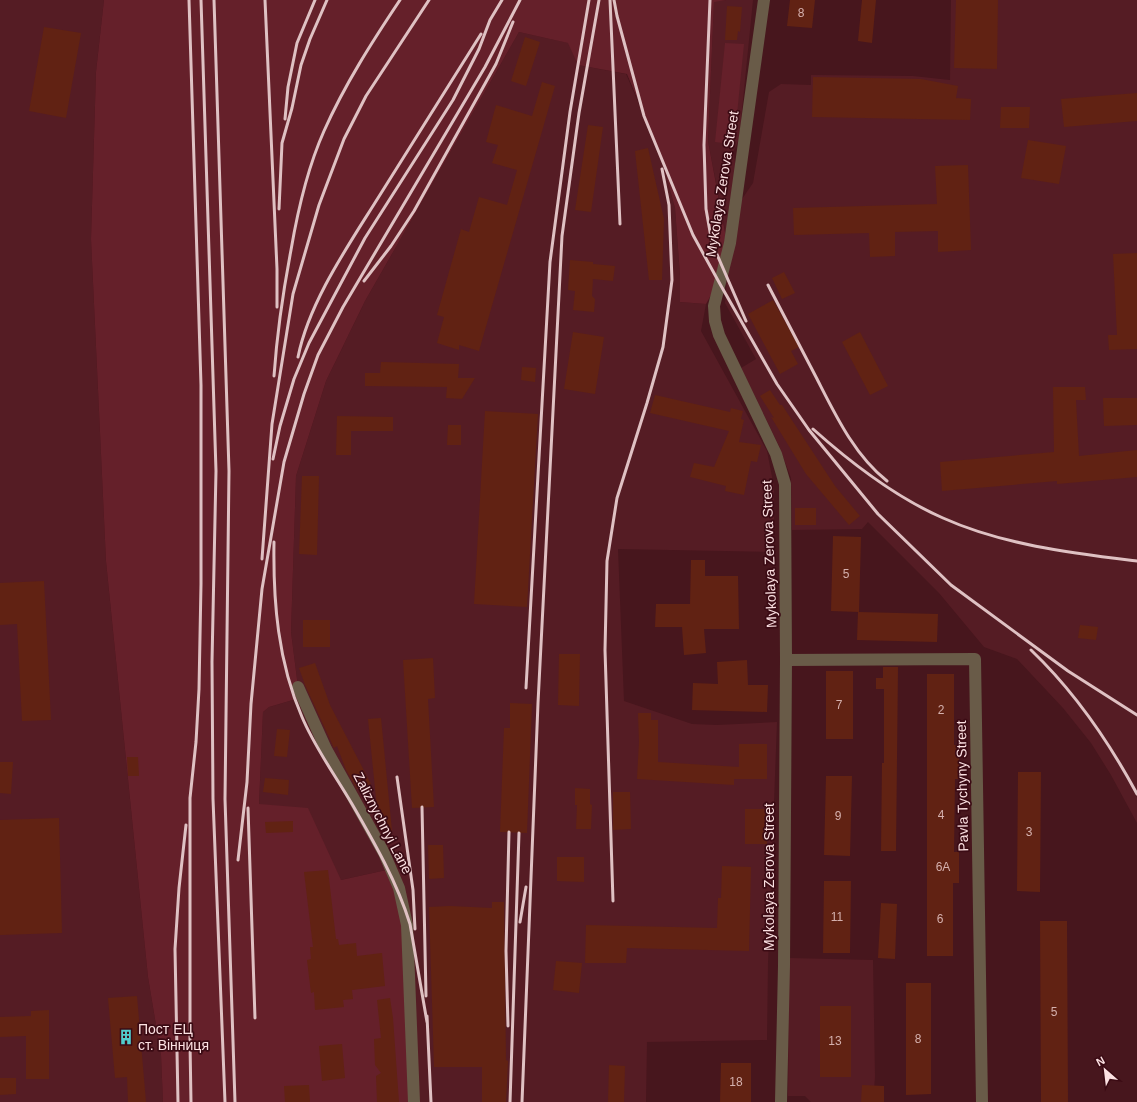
<svg xmlns="http://www.w3.org/2000/svg" width="1137" height="1102" font-family="Arial,sans-serif">
  <style>
    .built { fill: #551c24 }
    .green { fill: #65202a }
    .building { fill: #612213 }
    .lines { fill: none; stroke-linecap: round; stroke-linejoin: round }
    .street { stroke: #695b48; stroke-width: 12 }
    .rail { stroke: #dfc1c3; stroke-width: 3 }
    .labels { text-anchor: middle; dominant-baseline: central; stroke-width: 3.5; stroke-linejoin: round; paint-order: stroke }
    .number-label { font-size: 12px; fill: #d5b1ae }
    .street-label { font-size: 14px; fill: #fce1e2; stroke: #3b0b14 }
    .poi-label { font-size: 14px; fill: #fce1e2; stroke: #3b0b14; text-anchor: start }
  </style>
  <rect width="100%" height="100%" fill="#47161d"/>
  <!-- built -->
  <path class="built" d="M 0,0 L 104,0 L 96,72 L 91,239 L 106,561 L 148,977 L 161,1055 L 163,1102 L 0,1102 Z
    M 726,0 L 753,0 L 739,140 L 733,152 L 742,199 L 753,183 L 769,92 L 781,84 L 811,85 L 811,75 L 913,76 L 950,80 L 951,0 L 1137,0 L 1137,823 L 1111,775 L 1091,743 L 1063,708 L 1017,659 L 984,647 L 939,593 L 868,522 L 862,529 L 792,530 L 791,478 L 779,446 L 741,368 L 756,359 L 725,303 L 729,251 L 708,141 L 714,1 Z
    M 519,32 L 569,43 L 578,65 L 626,74 L 660,153 L 675,208 L 680,275 L 680,302 L 706,304 L 701,331 L 767,451 L 774,487 L 774,552 L 618,549 L 624,701 L 692,724 L 717,725 L 777,722 L 768,963 L 767,1040 L 647,1042 L 646,1102 L 375,1102 L 391,869 L 341,880 L 259,804 L 263,712 L 269,707 L 303,697 L 298,687 L 291,632 L 296,476 L 326,381 L 365,301 Z
    M 789,958 L 873,960 L 875,1077 L 873,1102 L 811,1102 L 805,1096 L 788,1096 Z"/>
  <!-- green -->
  <path class="green" d="M 104,0 L 726,0 L 714,2 L 708,141 L 727,243 L 716,286 L 706,304 L 680,302 L 680,275 L 675,208 L 660,153 L 627,74 L 578,65 L 568,43 L 519,32 L 365,301 L 326,381 L 296,476 L 291,632 L 298,687 L 303,697 L 269,707 L 263,712 L 259,804 L 308,808 L 341,880 L 391,869 L 400,891 L 414,1102 L 163,1102 L 161,1055 L 148,977 L 106,561 L 91,239 L 96,72 Z
    M 725,43 L 744,44 L 735,135 L 731,144 L 715,142 Z"/>
  <!-- building -->
  <path class="building" d="M 790,0 L 815,0 L 812,28 L 787,26 Z
    M 862,0 L 876,0 L 872,43 L 858,41 Z
    M 956,0 L 998,0 L 997,69 L 954,68 Z
    M 727,6 L 742,7 L 740,32 L 738,31 L 737,40 L 725,40 Z
    M 44,27 L 81,33 L 66,118 L 29,111 Z
    M 525,37 L 540,42 L 526,86 L 511,81 Z
    M 813,77 L 921,79 L 958,86 L 956,98 L 971,99 L 970,120 L 812,117 Z
    M 542,82 L 555,86 L 479,351 L 459,345 L 459,350 L 437,343 L 444,317 L 437,315 L 461,229 L 469,232 L 479,197 L 507,205 L 517,170 L 492,163 L 498,145 L 486,142 L 496,105 L 532,116 Z
    M 1137,93 L 1137,121 L 1064,127 L 1061,99 Z
    M 1001,107 L 1030,107 L 1029,128 L 1000,128 Z
    M 588,125 L 603,127 L 591,212 L 575,210 Z
    M 1028,140 L 1066,146 L 1059,184 L 1021,178 Z
    M 648,148 L 664,219 L 662,280 L 649,280 L 635,151 Z
    M 968,165 L 971,250 L 938,252 L 938,231 L 895,232 L 895,256 L 870,257 L 869,233 L 794,235 L 793,208 L 937,204 L 935,166 Z
    M 1137,253 L 1137,349 L 1109,350 L 1108,335 L 1117,335 L 1113,254 Z
    M 570,260 L 593,262 L 593,264 L 615,266 L 613,281 L 593,279 L 592,296 L 595,299 L 594,312 L 573,310 L 575,291 L 568,290 Z
    M 784,272 L 795,293 L 782,299 L 772,278 Z
    M 773,300 L 799,347 L 791,351 L 798,364 L 780,374 L 748,314 Z
    M 573,332 L 604,337 L 595,394 L 564,389 Z
    M 860,332 L 888,386 L 870,395 L 842,342 Z
    M 381,362 L 459,364 L 458,378 L 475,378 L 462,399 L 446,398 L 447,387 L 365,386 L 365,373 L 380,373 Z
    M 522,367 L 536,368 L 535,382 L 521,380 Z
    M 1053,387 L 1085,387 L 1086,400 L 1076,400 L 1079,456 L 1137,450 L 1137,477 L 1057,484 L 1057,481 L 942,491 L 940,462 L 1054,452 Z
    M 770,390 L 780,405 L 782,405 L 835,486 L 860,516 L 849,525 L 806,474 L 771,417 L 774,418 L 760,396 Z
    M 655,395 L 730,412 L 731,408 L 743,411 L 741,419 L 744,420 L 739,442 L 761,445 L 757,462 L 751,461 L 744,495 L 725,491 L 726,486 L 690,477 L 694,463 L 714,467 L 729,431 L 650,413 Z
    M 1103,398 L 1137,398 L 1137,425 L 1104,426 Z
    M 485,411 L 538,414 L 527,607 L 474,604 Z
    M 337,416 L 393,417 L 393,431 L 351,431 L 351,455 L 336,455 Z
    M 448,425 L 461,425 L 461,445 L 447,445 Z
    M 302,476 L 319,476 L 317,555 L 299,554 Z
    M 795,508 L 816,508 L 816,525 L 795,525 Z
    M 833,536 L 861,537 L 859,612 L 831,611 Z
    M 691,560 L 705,560 L 705,576 L 738,576 L 739,629 L 704,629 L 706,653 L 684,655 L 682,627 L 655,627 L 656,604 L 690,604 Z
    M 44,581 L 51,720 L 22,721 L 17,624 L 0,625 L 0,583 Z
    M 858,612 L 938,614 L 937,642 L 857,640 Z
    M 303,620 L 330,620 L 330,647 L 303,647 Z
    M 1080,625 L 1098,627 L 1096,640 L 1078,638 Z
    M 559,654 L 580,654 L 579,706 L 558,705 Z
    M 433,658 L 435,698 L 428,699 L 434,807 L 412,808 L 403,660 Z
    M 747,660 L 748,685 L 768,685 L 767,712 L 692,710 L 693,683 L 718,684 L 717,662 Z
    M 315,663 L 330,705 L 371,784 L 357,789 L 346,770 L 337,746 L 334,748 L 333,746 L 305,685 L 299,668 Z
    M 883,667 L 898,667 L 896,851 L 881,851 L 882,763 L 884,763 L 884,689 L 876,689 L 876,678 L 883,678 Z
    M 826,671 L 853,671 L 853,739 L 826,739 Z
    M 927,674 L 954,674 L 954,745 L 959,745 L 959,779 L 955,779 L 954,852 L 959,852 L 959,883 L 953,883 L 953,956 L 927,956 Z
    M 510,703 L 532,704 L 527,833 L 500,832 L 504,728 L 510,728 Z
    M 638,713 L 651,713 L 651,720 L 658,720 L 658,762 L 739,767 L 739,744 L 767,744 L 767,779 L 734,779 L 734,785 L 637,779 L 639,742 Z
    M 381,718 L 392,831 L 381,832 L 379,828 L 368,719 Z
    M 277,729 L 290,730 L 287,757 L 274,756 Z
    M 127,757 L 138,757 L 139,776 L 128,776 Z
    M 0,762 L 13,762 L 11,794 L 0,793 Z
    M 1018,772 L 1041,772 L 1040,892 L 1017,891 Z
    M 826,776 L 852,776 L 850,856 L 824,855 Z
    M 265,778 L 289,780 L 288,795 L 263,792 Z
    M 575,788 L 590,789 L 590,804 L 592,805 L 591,829 L 576,829 L 577,805 L 575,805 Z
    M 613,792 L 630,792 L 631,829 L 613,830 Z
    M 745,809 L 767,809 L 767,844 L 745,844 Z
    M 59,818 L 62,933 L 0,935 L 0,820 Z
    M 293,821 L 293,832 L 266,833 L 265,822 Z
    M 428,845 L 443,845 L 444,878 L 429,879 Z
    M 557,857 L 584,857 L 584,882 L 557,881 Z
    M 722,866 L 751,867 L 749,951 L 627,948 L 626,963 L 585,963 L 586,925 L 717,928 L 718,898 L 721,898 Z
    M 328,870 L 336,939 L 338,939 L 339,945 L 356,943 L 357,956 L 382,953 L 385,986 L 352,990 L 353,999 L 343,1000 L 344,1007 L 315,1010 L 314,992 L 311,993 L 307,960 L 311,959 L 310,947 L 313,947 L 304,872 Z
    M 824,881 L 851,881 L 850,953 L 823,953 Z
    M 492,902 L 504,902 L 506,1060 L 508,1061 L 506,1102 L 482,1102 L 482,1067 L 434,1067 L 429,907 L 450,906 L 492,908 Z
    M 881,903 L 897,904 L 895,959 L 878,958 Z
    M 1040,921 L 1067,921 L 1068,1102 L 1041,1102 Z
    M 556,961 L 582,963 L 579,993 L 553,990 Z
    M 906,983 L 931,983 L 931,1094 L 906,1095 Z
    M 137,996 L 146,1102 L 128,1102 L 127,1077 L 115,1078 L 108,998 Z
    M 390,998 L 393,1018 L 399,1102 L 377,1102 L 376,1076 L 381,1073 L 375,1065 L 374,1039 L 381,1038 L 377,1000 Z
    M 820,1006 L 851,1006 L 851,1077 L 820,1077 Z
    M 49,1010 L 49,1079 L 26,1079 L 26,1036 L 0,1037 L 0,1017 L 31,1016 L 31,1011 Z
    M 342,1044 L 345,1078 L 322,1081 L 319,1046 Z
    M 721,1063 L 751,1063 L 751,1102 L 720,1102 Z
    M 609,1065 L 625,1066 L 624,1102 L 608,1102 Z
    M 0,1078 L 16,1078 L 16,1094 L 0,1095 Z
    M 309,1085 L 310,1102 L 285,1102 L 284,1086 Z
    M 862,1085 L 884,1086 L 884,1102 L 861,1102 Z"/>
  <g class="lines">
    <!-- street -->
    <path class="street" d="M 764,0 L 730,243 L 714,306 L 715,321 L 719,335 L 776,454 L 785,484 L 786,660 L 784,966 L 781,1102
      M 786,660 L 975,659 L 982,1102
      M 298,687 L 326,749 L 384,853 L 399,888 L 407,925 L 414,1102"/>
    <!-- rail -->
    <path class="rail" d="M 189,0 L 201,385 L 201,584 L 199,689 L 196,742 L 190,798 L 190,1043 L 191,1102
      M 201,0 L 216,471 L 212,662 L 213,799 L 225,1102
      M 214,0 L 229,471 L 225,799 L 235,1102
      M 265,0 L 277,269 L 277,307
      M 610,0 L 620,224
      M 614,0 L 617,16 L 644,116 L 693,235 L 720,284 L 777,384 L 809,430 L 878,514 L 951,585 L 1068,671 L 1137,715
      M 710,0 L 704,145 L 706,209 L 712,243 L 746,321
      M 285,119 L 288,87 L 297,43 L 315,0
      M 279,209 L 282,143 L 292,108 L 301,65 L 310,39 L 327,0
      M 364,281 L 391,246 L 414,211 L 496,64 L 513,22
      M 768,285 C 784,316 800,346 816,377 C 835,414 854,455 887,481
      M 298,357 C 309,302 348,246 378,198 C 412,144 446,89 481,34
      M 274,376 C 277,333 283,292 291,250 C 298,209 307,169 324,131 C 345,84 372,42 400,0
      M 813,429 C 851,463 895,497 943,518 C 1003,545 1072,553 1137,561
      M 273,459 L 280,426 L 294,379 L 309,343 L 365,238 L 453,100 L 479,49 L 490,20 L 502,0
      M 274,542 C 273,602 278,662 302,717 C 315,748 335,775 352,804 C 374,842 397,882 410,924 L 427,1022
      M 262,559 L 272,424 L 293,294 L 319,205 L 344,139 L 366,96 L 429,0
      M 1031,650 C 1075,692 1108,740 1137,794
      M 526,688 L 550,262 L 570,112 L 589,0
      M 397,777 L 413,890 L 415,929
      M 422,807 L 426,996
      M 248,808 L 255,1018
      M 238,860 L 247,782 L 251,704 L 262,589 L 284,462 L 304,394 L 318,355 L 343,307 L 485,67 L 520,0
      M 613,901 L 605,650 L 607,561 L 617,498 L 647,403 L 663,347 L 672,280 L 669,205 L 662,169
      M 520,922 L 526,887
      M 427,1016 L 431,1102
      M 508,1026 L 506,951 L 509,832
      M 178,1102 L 175,949 L 179,888 L 186,825
      M 510,1102 L 519,833
      M 522,1102 L 538,703 L 562,236 L 579,113 L 599,0"/>
  </g>
  <!-- icons -->
  <defs>
    <g id="building-bare" transform="scale(1.2)"><path d="M-4-6H4V6H1V3H-1V6H-4ZM-2.5-4.3h1.7v1.8h-1.7ZM.8-4.3h1.7v1.8H.8ZM-2.5-1h1.7V.8h-1.7ZM.8-1h1.7V.8H.8Z" fill="#52cdcc" stroke="#3b0b14" stroke-width="2.5" paint-order="stroke"/></g>
  </defs>
  <g fill-rule="evenodd">
    <use href="#building-bare" x="126" y="1037"/>
  </g>
  <g class="labels">
    <!-- number labels -->
    <g class="number-label">
      <text x="801" y="13">8</text>
      <text x="846" y="574">5</text>
      <text x="839" y="705">7</text>
      <text x="941" y="710">2</text>
      <text x="941" y="815">4</text>
      <text x="838" y="816">9</text>
      <text x="1029" y="832">3</text>
      <text x="943" y="867">6А</text>
      <text x="837" y="917">11</text>
      <text x="940" y="919">6</text>
      <text x="1054" y="1012">5</text>
      <text x="918" y="1039">8</text>
      <text x="835" y="1041">13</text>
      <text x="736" y="1082">18</text>
    </g>
    <!-- street labels -->
    <g class="street-label">
      <text transform="translate(722 184) rotate(-81)">Mykolaya Zerova Street</text>
      <text transform="translate(769 554) rotate(-92)">Mykolaya Zerova Street</text>
      <text transform="translate(962 786) rotate(-91)">Pavla Tychyny Street</text>
      <text transform="translate(383 823) rotate(63)">Zaliznychnyi Lane</text>
      <text transform="translate(769 877) rotate(-90)">Mykolaya Zerova Street</text>
    </g>
    <!-- poi labels -->
    <g class="poi-label">
      <text x="138" y="1029">Пост ЕЦ<tspan x="138" dy="16">ст. Вінниця</tspan></text>
    </g>
  </g>
  <!-- north arrow -->
  <g transform="translate(1105 1070) rotate(332)" stroke="#3b0b14" stroke-width="3" paint-order="stroke">
  <path d="M0-3L7 15L0 10L-7 15Z" fill="#fce1e2"/>
  <text y="-6" font-size="11" font-weight="bold" text-anchor="middle" fill="#fce1e2">N</text>
  </g>
</svg>
